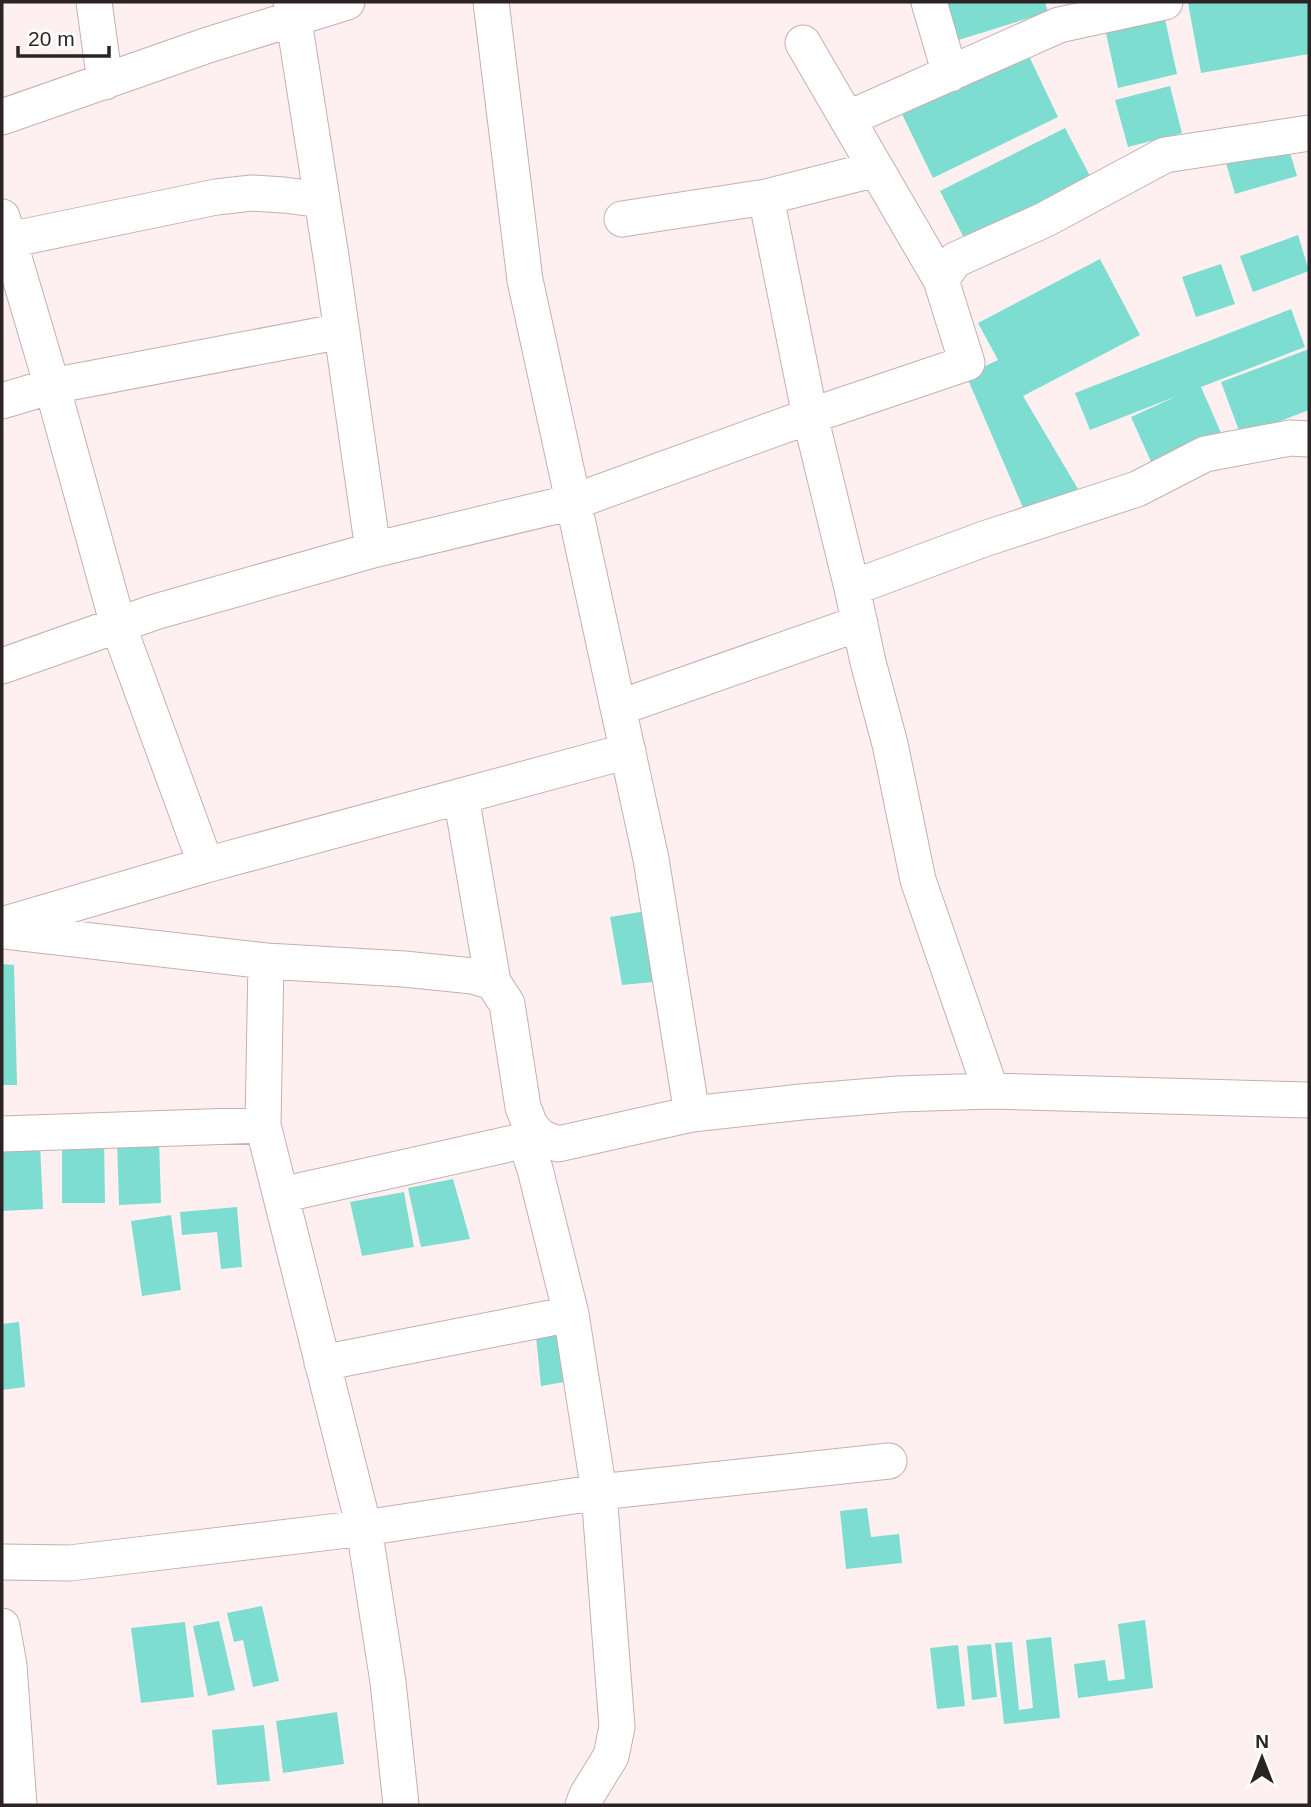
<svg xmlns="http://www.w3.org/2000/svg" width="1311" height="1807" font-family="Arial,sans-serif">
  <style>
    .building { fill: #7eddd1 }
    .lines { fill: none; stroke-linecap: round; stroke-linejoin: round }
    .minor-casing { stroke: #c6afaf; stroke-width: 37 }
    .minor { stroke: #fff; stroke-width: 35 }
  </style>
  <rect width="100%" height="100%" fill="#fef0f0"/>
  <!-- building -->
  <path class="building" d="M 936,2 L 1045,2 L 1048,12 L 949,43 Z
    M 1194,2 L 1309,2 L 1309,54 L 1201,73 L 1188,3 Z
    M 1163,10 L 1177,74 L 1118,88 L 1104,24 Z
    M 1028,54 L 1058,117 L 933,178 L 902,114 Z
    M 1170,86 L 1182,133 L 1128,147 L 1115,100 Z
    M 1065,128 L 1091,178 L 966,242 L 940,191 Z
    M 1288,146 L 1297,176 L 1235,194 L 1226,163 Z
    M 1298,235 L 1309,271 L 1253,292 L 1240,256 Z
    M 1100,259 L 1140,335 L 1023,396 L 1078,489 L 1024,510 L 966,375 L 998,360 L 978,323 Z
    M 1221,264 L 1235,304 L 1196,317 L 1182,277 Z
    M 1291,309 L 1305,347 L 1201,387 L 1222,435 L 1153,466 L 1131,417 L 1177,396 L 1090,430 L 1075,393 Z
    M 1309,349 L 1309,410 L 1241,436 L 1221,382 Z
    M 652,910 L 664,981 L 622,985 L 610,917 Z
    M 2,964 L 14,965 L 17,1085 L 2,1085 Z
    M 62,1138 L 104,1138 L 105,1203 L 62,1203 Z
    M 159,1139 L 161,1203 L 119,1205 L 117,1140 Z
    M 40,1144 L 43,1209 L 2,1211 L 2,1146 Z
    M 453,1179 L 470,1239 L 421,1247 L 408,1188 Z
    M 404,1192 L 414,1247 L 362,1256 L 350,1202 Z
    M 237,1207 L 242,1267 L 221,1269 L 217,1232 L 182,1235 L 180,1212 Z
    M 171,1215 L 181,1290 L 142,1296 L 131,1221 Z
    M 568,1320 L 576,1380 L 541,1386 L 535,1327 Z
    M 19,1322 L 25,1387 L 2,1390 L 2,1324 Z
    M 867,1508 L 871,1537 L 899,1534 L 902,1563 L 846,1569 L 840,1511 Z
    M 262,1606 L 279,1681 L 253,1687 L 243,1640 L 234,1642 L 227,1613 Z
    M 1145,1620 L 1153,1688 L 1078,1698 L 1074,1664 L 1105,1660 L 1108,1681 L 1125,1679 L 1118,1624 Z
    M 219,1621 L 235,1690 L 208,1696 L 193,1626 Z
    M 185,1622 L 194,1697 L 141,1703 L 131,1628 Z
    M 1051,1637 L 1060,1718 L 1004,1724 L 995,1643 L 1012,1642 L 1019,1710 L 1033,1708 L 1026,1640 Z
    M 991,1644 L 997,1697 L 972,1700 L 967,1646 Z
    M 958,1645 L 965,1706 L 937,1709 L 930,1648 Z
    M 337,1712 L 344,1764 L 283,1773 L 276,1721 Z
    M 264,1725 L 270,1781 L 217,1785 L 212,1730 Z"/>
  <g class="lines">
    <!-- minor casing -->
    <g class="minor-casing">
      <path id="minor" d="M 94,2 L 105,82
        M 291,2 L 332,263 L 373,550
        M 491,2 L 525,280 L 651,859 L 692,1114
        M 929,2 L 950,74
        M 803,43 L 941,280
        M 2,117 L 208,45 L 347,2
        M 847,119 L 1059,25 L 1165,2
        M 766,197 L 810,416 L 852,588 L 868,662 L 890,744 L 918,880 L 991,1091
        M 2,217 L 52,386 L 118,625 L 206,865
        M 622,219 L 766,197 L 876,169
        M 9,240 L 216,197 L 252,193 L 284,195 L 322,200
        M 2,401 L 52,386 L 342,331
        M 852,588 L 984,539 L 1137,489 L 1205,454 L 1290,438 L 1309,439
        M 2,666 L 155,612 L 373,550 L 573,502 L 810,416 L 967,363 L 941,280 L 955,260 L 1044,220 L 1165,155 L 1309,133
        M 618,708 L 860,623
        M 461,796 L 493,982 L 507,1004 L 523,1107 L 530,1125 L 540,1137 L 558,1144 L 692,1114 L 801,1102 L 898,1094 L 991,1091 L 1309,1100
        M 2,925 L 206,865 L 628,751
        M 5,931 L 266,961 L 404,969 L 473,976 L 493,982
        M 266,961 L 263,1125 L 364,1528 L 388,1682 L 401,1805
        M 2,1134 L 263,1125
        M 525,1140 L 535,1169 L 571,1314 L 599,1492 L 617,1727 L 611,1756 L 587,1795 L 583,1805
        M 281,1195 L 540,1137
        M 322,1363 L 571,1314
        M 2,1562 L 70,1563 L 364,1528 L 599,1492 L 889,1461
        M 2,1626 L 9,1665 L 19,1805"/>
    </g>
    <!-- minor -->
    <use href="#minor" class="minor"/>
  </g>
  <!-- border -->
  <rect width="1311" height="1807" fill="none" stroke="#2c2424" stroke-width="7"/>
  <!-- north arrow -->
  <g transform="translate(1262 1758)" stroke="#ffffff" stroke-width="5" paint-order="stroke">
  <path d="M0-5L12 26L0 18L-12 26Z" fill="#2c2424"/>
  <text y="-10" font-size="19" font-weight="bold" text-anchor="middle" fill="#2c2424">N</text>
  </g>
  <!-- scale -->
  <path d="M18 46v10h91v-10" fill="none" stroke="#2c2424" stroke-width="3.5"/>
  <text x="28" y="46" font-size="21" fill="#2c2424" stroke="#ffffff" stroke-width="5" paint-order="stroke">20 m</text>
</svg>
